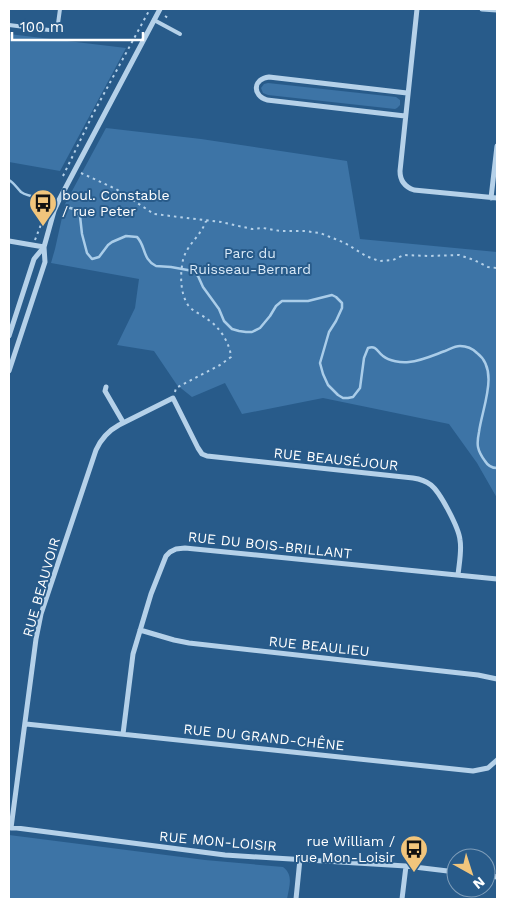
<svg xmlns="http://www.w3.org/2000/svg" width="506" height="908" font-family="'Work Sans',sans-serif">
  <style>
    .green { fill: #3d74a6 }
    .lines { fill: none; stroke-linecap: round; stroke-linejoin: round }
    .stream { stroke: #aacde9; stroke-width: 2.5 }
    .path { stroke: #b5d1e9; stroke-width: 2; stroke-dasharray: 2.5 4; stroke-linecap: butt }
    .lane { stroke: #b5d1e9; stroke-width: 4 }
    .street { stroke: #b5d1e9; stroke-width: 5 }
    .labels { text-anchor: middle; dominant-baseline: central; stroke-width: 4; stroke-linejoin: round; paint-order: stroke }
    .poi-label { font-size: 14px; fill: #fff; stroke: #285b8a; text-anchor: start }
    .park-label { font-size: 14px; fill: #d9e9f7; stroke: #285b8a }
    .street-label { font-size: 14px; fill: #fff; stroke: #285b8a }
  </style>
  <rect width="100%" height="100%" fill="#285b8a"/>
  <!-- green -->
  <path class="green" d="M 9,34 L 126,48 L 60,171 L 9,162 Z
    M 268,83 L 396,97 L 400,100 L 400,105 L 397,108 L 395,109 L 268,95 L 263,93 L 261,88 L 264,84 Z
    M 106,128 L 201,139 L 347,161 L 360,239 L 497,252 L 497,498 L 477,463 L 449,424 L 323,398 L 242,414 L 225,383 L 192,397 L 177,385 L 154,351 L 117,345 L 135,308 L 139,279 L 51,263 L 55,249 L 65,204 Z
    M 9,835 L 205,860 L 283,867 C 294,875 289,887 287,899 L 9,899 Z"/>
  <g class="lines">
    <!-- stream -->
    <path class="stream" d="M 9,180 C 14,183 17,188 21,192 C 28,197 37,197 46,199
      M 70,208 L 74,209 L 80,216 L 82,234 L 87,253 L 92,259 L 99,257 L 108,245 L 112,242 L 126,236 L 137,237 C 146,246 142,259 156,266 L 171,267 L 193,271 L 198,276 L 203,287 L 219,309 L 224,321 L 232,329 L 239,331 L 246,332 L 252,332 L 260,328 L 270,316 L 276,306 L 282,301 L 308,301 L 332,295 L 336,297 L 342,303 L 342,308 L 336,321 L 329,332 L 320,363 L 323,374 L 328,385 L 338,395 L 343,398 L 348,398 L 353,397 L 360,388 L 364,358 L 368,348 C 377,345 377,352 383,356 C 389,361 401,363 409,362 C 421,361 434,355 445,351 C 450,349 455,346 460,346 C 466,346 473,349 477,353 C 500,370 482,408 479,432 C 478,437 477,442 478,447 C 479,452 482,457 485,461 C 488,466 491,468 497,468"/>
    <!-- path -->
    <path class="path" d="M 165,16 L 170,19
      M 81,173 L 116,189 L 154,214 L 221,222 L 252,229 L 263,228 L 280,231 L 304,231 L 320,233 L 345,243 L 366,256 L 379,261 L 393,260 L 404,255 L 428,256 L 459,255 L 474,260 L 488,267 L 497,268
      M 63,176 L 94,112 L 150,9
      M 35,240 L 47,209
      M 175,392 L 176,388 L 220,365 L 231,357 C 230,343 219,326 207,319 C 201,314 193,312 188,305 C 180,293 180,274 183,260 C 187,244 201,236 206,221"/>
    <!-- lane -->
    <path class="lane" d="M 154,20 L 180,34
      M 9,25 L 57,31 L 60,9"/>
    <!-- street -->
    <path class="street" d="M 417,9 L 400,171 C 400,181 405,187 414,190 L 497,198
      M 482,9 L 497,10
      M 405,116 L 267,100 C 252,95 253,79 269,77 L 407,93
      M 491,198 L 497,146
      M 9,241 L 44,247
      M 9,336 L 34,259 L 44,247
      M 9,371 L 45,262 L 44,247 L 54,211 L 59,200 L 160,9
      M 106,387 L 105,391 L 123,422
      M 140,630 L 174,640 L 189,643 L 478,675 L 497,679
      M 26,724 L 473,771 L 488,768 L 497,760
      M 123,734 L 133,654 L 151,594 L 166,556 L 170,552 L 176,549 L 185,548 L 497,579
      M 9,827 L 225,855 L 406,866 L 456,872
      M 11,828 L 36,639 L 41,614 L 96,450 C 101,439 108,431 119,425 L 173,398 L 198,448 L 202,454 L 207,456 L 413,478 C 420,479 426,481 431,485 C 440,492 459,528 460,540 C 462,551 459,564 458,575
      M 486,875 L 497,877
      M 296,899 L 300,859
      M 402,899 L 406,866"/>
  </g>
  <!-- icons -->
  <defs>
    <g id="bus-pin" transform="scale(1.4375)"><path d="M0 17L-7.5 6A9.5 9.5 0 1 1 7.5 6Z" fill="#f1c57c" stroke="#285b8a"/><path d="M-5-6H5V4H4V6H2V4H-2V6H-4V4H-5ZM-3.5-4V0h7V-4ZM-3.5 1.2v1.5H-2V1.2ZM2 1.2v1.5H3.5V1.2Z" fill="#111"/></g>
  </defs>
  <g fill-rule="evenodd">
    <use href="#bus-pin" x="43" y="203"/>
    <use href="#bus-pin" x="414" y="849"/>
  </g>
  <g class="labels">
    <!-- poi labels -->
    <g class="poi-label">
      <text x="62" y="195">boul. Constable<tspan x="62" dy="16">/ rue Peter</tspan></text>
      <text x="395" y="841" text-anchor="end">rue William /<tspan x="395" dy="16">rue Mon-Loisir</tspan></text>
    </g>
    <!-- park labels -->
    <g class="park-label">
      <text x="250" y="253">Parc du<tspan x="250" dy="16">Ruisseau-Bernard</tspan></text>
    </g>
    <!-- street labels -->
    <g class="street-label">
      <text transform="translate(336 459) rotate(6)">RUE BEAUSÉJOUR</text>
      <text transform="translate(270 545) rotate(6)">RUE DU BOIS-BRILLANT</text>
      <text transform="translate(41 587) rotate(-74)">RUE BEAUVOIR</text>
      <text transform="translate(319 646) rotate(6)">RUE BEAULIEU</text>
      <text transform="translate(264 737) rotate(6)">RUE DU GRAND-CHÊNE</text>
      <text transform="translate(218 841) rotate(5)">RUE MON-LOISIR</text>
    </g>
  </g>
  <!-- border -->
  <rect width="506" height="908" fill="none" stroke="#ffffff" stroke-width="20"/>
  <!-- north arrow -->
  <g transform="translate(471 873) rotate(141)"><circle r="24" fill="#285b8a" stroke="#7e9db9"/>
  <path d="M0-4L9 19L0 12L-9 19Z" fill="#f1c57c"/>
  <text y="-8" font-size="14" font-weight="bold" text-anchor="middle" fill="#ffffff">N</text>
  </g>
  <!-- scale -->
  <path d="M12 32v8h131v-8" fill="none" stroke="#ffffff" stroke-width="2.5"/>
  <text x="20" y="32" font-size="15" fill="#ffffff" stroke="#285b8a" stroke-width="4" paint-order="stroke">100 m</text>
</svg>
